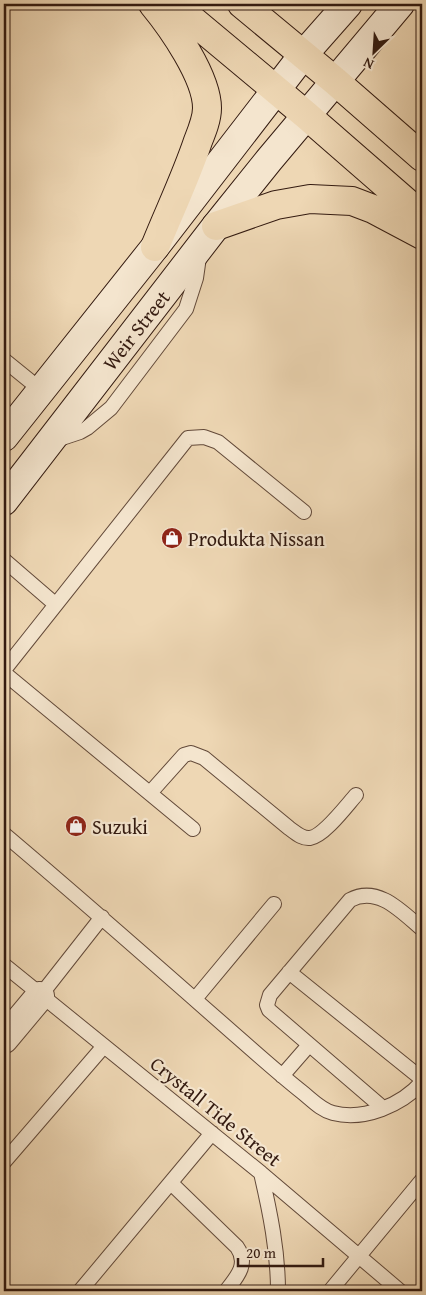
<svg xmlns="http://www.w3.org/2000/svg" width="426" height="1295" font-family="'Gentium Book Plus',serif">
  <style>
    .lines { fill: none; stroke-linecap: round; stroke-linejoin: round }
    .lane-casing { stroke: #624939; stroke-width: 16 }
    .street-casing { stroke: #624939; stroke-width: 30 }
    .secondary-casing { stroke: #331a10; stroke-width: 30 }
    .primary-casing { stroke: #331a10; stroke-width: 30 }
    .lane { stroke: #f4e5ce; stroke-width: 14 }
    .street { stroke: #f4e5ce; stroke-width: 28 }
    .secondary { stroke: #f4e5ce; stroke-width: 28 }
    .primary { stroke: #eed7b4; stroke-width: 28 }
    .labels { text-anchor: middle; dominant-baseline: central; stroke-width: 4.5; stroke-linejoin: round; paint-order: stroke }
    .street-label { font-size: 20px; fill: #331a10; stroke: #f4e5ce }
    .poi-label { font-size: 20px; fill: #331a10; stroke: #f4e5ce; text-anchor: start }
  </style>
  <rect width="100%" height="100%" fill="#eed7b4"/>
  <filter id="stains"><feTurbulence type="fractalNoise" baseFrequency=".004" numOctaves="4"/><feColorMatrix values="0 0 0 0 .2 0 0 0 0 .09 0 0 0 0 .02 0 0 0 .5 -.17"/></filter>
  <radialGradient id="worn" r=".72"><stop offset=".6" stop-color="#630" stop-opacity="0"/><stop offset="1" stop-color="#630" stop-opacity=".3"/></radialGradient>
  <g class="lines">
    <!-- lane casing -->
    <g class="lane-casing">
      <path id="lane" d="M 4,360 L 41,390
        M 56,440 L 80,432 L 87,428 L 111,408 L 186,309 L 196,278 L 199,257
        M 4,560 L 55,604
        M 4,670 L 188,438 L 204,437 L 218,442 L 304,512
        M 4,673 L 193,829
        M 150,793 L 184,755 L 191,753 L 204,758 L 289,828 C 296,833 302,839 310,838 C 324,836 347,805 356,795
        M 4,834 C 81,899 157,966 233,1033 C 256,1053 278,1073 302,1092 C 312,1100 321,1110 333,1113 C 364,1121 402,1105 422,1082
        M 4,965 L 261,1173 L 400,1291
        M 289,972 L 422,1079
        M 40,996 L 102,917
        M 195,999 L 274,904
        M 282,1076 L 309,1045
        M 383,1108 L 269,1010 L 267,1005 L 270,995 L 350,900 C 378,885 402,912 422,929
        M 4,1162 L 104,1046
        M 261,1173 C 270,1212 278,1251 278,1291
        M 171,1183 L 237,1247 C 249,1264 237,1277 226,1291
        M 80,1291 L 212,1133
        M 330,1291 L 422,1180"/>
    </g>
    <!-- street casing -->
    <g class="street-casing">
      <path id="street" d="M 4,1039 L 40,996"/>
    </g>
    <!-- secondary casing -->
    <g class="secondary-casing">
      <path id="secondary" d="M 4,437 L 155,247 L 303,55 L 348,4
        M 4,501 L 216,226 L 269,160 L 400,4"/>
    </g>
    <!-- primary casing -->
    <g class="primary-casing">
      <path id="primary" d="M 153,4 C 172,27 207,77 207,108 C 207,119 202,131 198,141 C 186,177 169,212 155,247
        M 173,4 L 306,115 L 422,216
        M 242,4 L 335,81 L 422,157
        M 216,226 L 276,205 L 310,199 L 352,201 L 373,209 L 422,235"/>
    </g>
    <!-- lane -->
    <use href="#lane" class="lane"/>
    <!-- street -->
    <use href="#street" class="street"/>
    <!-- secondary -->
    <use href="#secondary" class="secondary"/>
    <!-- primary -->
    <use href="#primary" class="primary"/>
  </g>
  <!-- icons -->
  <defs>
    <g id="shop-disc" transform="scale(1.125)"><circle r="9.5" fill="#8f2418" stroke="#f4e5ce"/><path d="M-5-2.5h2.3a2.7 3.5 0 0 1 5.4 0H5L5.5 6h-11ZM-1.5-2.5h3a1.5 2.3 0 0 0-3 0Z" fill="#fff"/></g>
  </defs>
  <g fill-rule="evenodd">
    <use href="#shop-disc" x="172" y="538"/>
    <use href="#shop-disc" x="76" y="826"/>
  </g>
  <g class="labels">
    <!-- street labels -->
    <g class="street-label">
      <text transform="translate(136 330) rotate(-52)">Weir Street</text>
      <text transform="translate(216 1111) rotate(39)">Crystall Tide Street</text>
    </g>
    <!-- poi labels -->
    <g class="poi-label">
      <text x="188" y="538">Produkta Nissan</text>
      <text x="92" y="826">Suzuki</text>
    </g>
  </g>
  <!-- margin -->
  <rect width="426" height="1295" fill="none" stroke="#eed7b4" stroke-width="20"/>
  <rect x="5" y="5" width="416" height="1285" fill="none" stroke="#331a10" stroke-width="2.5"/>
  <rect x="10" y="10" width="406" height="1275" fill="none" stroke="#331a10"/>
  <!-- north arrow -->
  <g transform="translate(374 52) rotate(205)" stroke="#f4e5ce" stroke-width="4" paint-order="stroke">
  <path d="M0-4L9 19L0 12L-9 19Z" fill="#331a10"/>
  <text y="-8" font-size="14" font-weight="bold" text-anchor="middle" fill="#331a10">N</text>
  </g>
  <!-- scale -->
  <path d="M238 1258v8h85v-8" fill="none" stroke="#331a10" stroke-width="2.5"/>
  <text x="246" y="1258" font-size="15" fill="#331a10" stroke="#f4e5ce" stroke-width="4" paint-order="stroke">20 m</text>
  <rect width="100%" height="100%" filter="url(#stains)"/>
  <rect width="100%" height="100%" fill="url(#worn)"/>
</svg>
